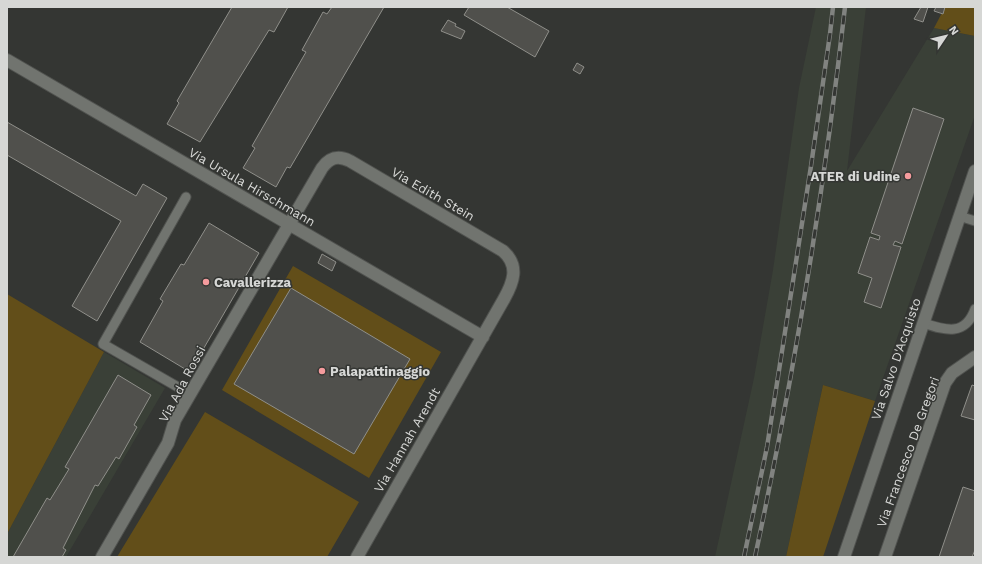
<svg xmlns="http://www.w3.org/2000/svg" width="982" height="564" font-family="'Work Sans',sans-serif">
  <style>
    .built { fill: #3a4037 }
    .green { fill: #624e19 }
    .building { fill: #50504c; stroke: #8f8f8a }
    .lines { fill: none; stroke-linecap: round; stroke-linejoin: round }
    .lane-casing { stroke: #50524f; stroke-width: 11 }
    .street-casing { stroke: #50524f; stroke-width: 14 }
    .secondary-casing { stroke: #50524f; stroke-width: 14 }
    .lane { stroke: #71746f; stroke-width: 9 }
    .street { stroke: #71746f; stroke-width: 12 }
    .secondary { stroke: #71746f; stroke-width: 12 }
    .rail-casing { stroke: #818380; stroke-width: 4.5 }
    .rail { stroke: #343633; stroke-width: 3; stroke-dasharray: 9; stroke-linecap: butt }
    .poi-dot { fill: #f59b9d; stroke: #343633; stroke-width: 1.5 }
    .labels { text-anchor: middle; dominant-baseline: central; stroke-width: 3; stroke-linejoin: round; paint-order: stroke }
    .poi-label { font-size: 13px; font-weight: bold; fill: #d6d7d5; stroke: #343633; text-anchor: start }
    .street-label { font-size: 13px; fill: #d6d7d5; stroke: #343633 }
  </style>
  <rect width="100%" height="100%" fill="#343633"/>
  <!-- built -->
  <path class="built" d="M 816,7 L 866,7 L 847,171 L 934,28 L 975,36 L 975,115 L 875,401 L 823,385 L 786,557 L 715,557 L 754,378 L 773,270 L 799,88 Z
    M 104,352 L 165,388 L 66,557 L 7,557 L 7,534 Z"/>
  <!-- green -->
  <path class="green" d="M 945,7 L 975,7 L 975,36 L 934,28 Z
    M 293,266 L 441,352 L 369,478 L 222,390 Z
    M 7,294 L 104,352 L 7,534 Z
    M 823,385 L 875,401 L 823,557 L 786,557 Z
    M 205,412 L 359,502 L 327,557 L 117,557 Z"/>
  <!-- building -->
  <path class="building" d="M 232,7 L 288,7 L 274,32 L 269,30 L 200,142 L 167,124 L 179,103 L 177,101 Z
    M 332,7 L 384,7 L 290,168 L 287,167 L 276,187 L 243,168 L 255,148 L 252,146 L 306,52 L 302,50 L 323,12 L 327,14 Z
    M 469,7 L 507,7 L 549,31 L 535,57 L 464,15 Z
    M 921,7 L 928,7 L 923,22 L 914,19 Z
    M 936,7 L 945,7 L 943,14 L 934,11 Z
    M 448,20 L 456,24 L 455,26 L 465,31 L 461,39 L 441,31 Z
    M 577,63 L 584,67 L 580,74 L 573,70 Z
    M 913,108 L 944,119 L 902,244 L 895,241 L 893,245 L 901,247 L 881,308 L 864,302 L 872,278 L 858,273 L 870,237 L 879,240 L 880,236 L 871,233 Z
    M 7,122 L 136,196 L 143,184 L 167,198 L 97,321 L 72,306 L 121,221 L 7,155 Z
    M 209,223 L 259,253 L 190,372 L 140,342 L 163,301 L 160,299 L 181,264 L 184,265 Z
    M 322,254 L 336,262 L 332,271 L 318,263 Z
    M 291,288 L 410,359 L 354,454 L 234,384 Z
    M 118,375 L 151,395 L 134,425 L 137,427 L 119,459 L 116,457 L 98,486 L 95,485 L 63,548 L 66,550 L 62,557 L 13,557 L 47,498 L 50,500 L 69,469 L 65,467 Z
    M 972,385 L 975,386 L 975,420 L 961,416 Z
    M 963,487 L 975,491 L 975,550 L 972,557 L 939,557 Z"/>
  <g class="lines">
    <!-- lane casing -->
    <g class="lane-casing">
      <path id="lane" d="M 186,197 L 103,344 L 190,394
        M 959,216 L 975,221
        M 923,323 C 945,330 965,337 975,309"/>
    </g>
    <!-- street casing -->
    <g class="street-casing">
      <path id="street" d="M 7,60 L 483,337
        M 102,557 L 168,443 L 175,420 L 322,168 C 330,157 338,155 350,161 L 503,251 C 520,266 513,283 504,299 L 357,557
        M 885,557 L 945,383 L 952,373 L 975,357"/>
    </g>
    <!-- secondary casing -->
    <g class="secondary-casing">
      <path id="secondary" d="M 844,557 L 975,171"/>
    </g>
    <!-- lane -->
    <use href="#lane" class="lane"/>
    <!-- street -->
    <use href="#street" class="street"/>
    <!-- secondary -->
    <use href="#secondary" class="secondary"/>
    <!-- rail casing -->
    <g class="rail-casing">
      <path id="rail" d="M 744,557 L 767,447 L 811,166 L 830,34 L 833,7
        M 755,557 C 794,375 824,192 845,7"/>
    </g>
    <!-- rail -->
    <use href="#rail" class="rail"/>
  </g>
  <!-- markers -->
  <g class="poi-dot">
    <circle cx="908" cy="176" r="4"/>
    <circle cx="206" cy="282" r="4"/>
    <circle cx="322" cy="371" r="4"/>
  </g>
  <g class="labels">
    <!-- poi labels -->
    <g class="poi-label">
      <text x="900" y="176" text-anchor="end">ATER di Udine</text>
      <text x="214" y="282">Cavallerizza</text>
      <text x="330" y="371">Palapattinaggio</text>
    </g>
    <!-- street labels -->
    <g class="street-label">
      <text transform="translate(252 187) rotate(30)">Via Ursula Hirschmann</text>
      <text transform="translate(433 194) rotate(30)">Via Edith Stein</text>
      <text transform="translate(896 359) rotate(-71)">Via Salvo D'Acquisto</text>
      <text transform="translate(182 384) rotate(-62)">Via Ada Rossi</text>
      <text transform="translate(407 440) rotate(-60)">Via Hannah Arendt</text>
      <text transform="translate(908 452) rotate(-70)">Via Francesco De Gregori</text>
    </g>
  </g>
  <!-- border -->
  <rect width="982" height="564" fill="none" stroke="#d6d7d5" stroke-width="16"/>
  <!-- north arrow -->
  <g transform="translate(946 36) rotate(55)" stroke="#343633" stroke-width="3" paint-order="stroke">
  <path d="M0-3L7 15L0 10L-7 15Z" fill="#d6d7d5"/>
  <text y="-6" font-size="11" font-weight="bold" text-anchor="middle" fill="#d6d7d5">N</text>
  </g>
</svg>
